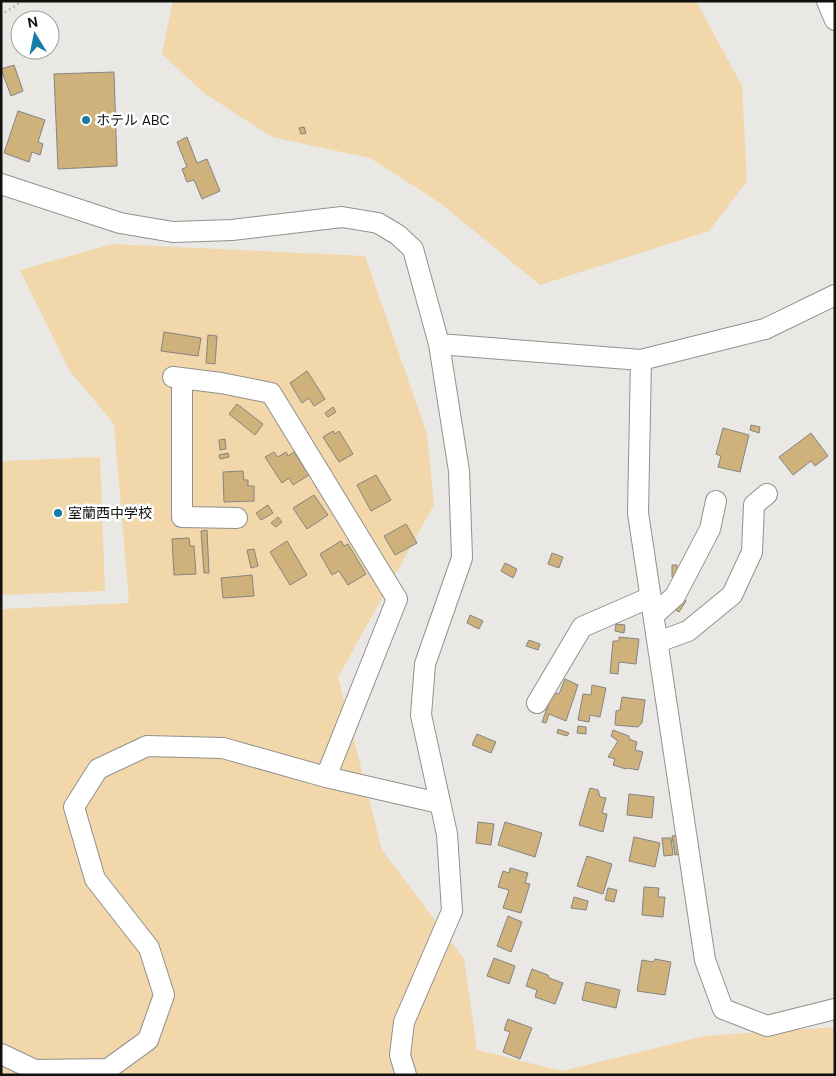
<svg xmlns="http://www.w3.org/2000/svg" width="836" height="1076" font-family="'DM Sans','Noto Sans JP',sans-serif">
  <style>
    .green { fill: #f1d7a9 }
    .building { fill: #cfb17b; stroke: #858481 }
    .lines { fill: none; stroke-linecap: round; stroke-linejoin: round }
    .minor-casing { stroke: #92918e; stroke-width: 22 }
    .path { stroke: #9e9d9b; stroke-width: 3; stroke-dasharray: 1 4; stroke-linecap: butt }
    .minor { stroke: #fff; stroke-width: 20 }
    .poi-dot { fill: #157ea8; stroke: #fff; stroke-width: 2 }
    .labels { text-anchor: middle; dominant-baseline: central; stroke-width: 5; stroke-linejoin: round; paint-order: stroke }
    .poi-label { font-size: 14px; fill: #10100f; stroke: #fff; text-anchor: start }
  </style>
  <rect width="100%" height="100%" fill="#e9e8e5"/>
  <!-- green -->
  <path class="green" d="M 173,1 L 696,1 L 742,86 L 747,181 L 709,231 L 540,285 L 439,202 L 370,158 L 272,137 L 204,93 L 162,54 Z
    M 113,244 L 365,256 L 427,434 L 434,505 L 338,677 L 382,850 L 464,959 L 477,1050 L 562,1071 L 705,1036 L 835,1027 L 835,1075 L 1,1075 L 1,609 L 129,603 L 114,424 L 69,370 L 20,270 Z
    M 100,457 L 105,591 L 1,595 L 1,461 Z"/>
  <!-- building -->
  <path class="building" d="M 14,65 L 23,91 L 11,96 L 1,69 Z
    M 114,72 L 117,166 L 58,169 L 54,74 Z
    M 18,111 L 45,120 L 38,142 L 43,144 L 40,155 L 32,152 L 29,162 L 4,153 Z
    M 304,127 L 306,133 L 301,134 L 299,128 Z
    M 187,137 L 197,163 L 207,159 L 220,191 L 202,199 L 194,180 L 187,182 L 182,169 L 187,167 L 177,142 Z
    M 164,332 L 201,338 L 198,356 L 161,351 Z
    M 208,335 L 217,336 L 215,364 L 206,363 Z
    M 307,371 L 325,399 L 314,406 L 309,398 L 302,403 L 290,383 Z
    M 237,404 L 263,424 L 255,435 L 229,414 Z
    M 333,407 L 336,412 L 328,417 L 325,413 Z
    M 751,425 L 760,427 L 759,433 L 750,430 Z
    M 723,428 L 749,435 L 740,472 L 718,467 L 721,456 L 716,454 Z
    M 333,431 L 335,434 L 339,431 L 353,454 L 339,462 L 323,437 Z
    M 811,433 L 828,456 L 815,466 L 811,461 L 793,475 L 779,457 Z
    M 225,439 L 226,449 L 220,450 L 219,440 Z
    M 274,452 L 278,457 L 286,452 L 288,456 L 294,452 L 309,475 L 293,485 L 289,478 L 282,483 L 265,457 Z
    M 228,453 L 229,457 L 220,459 L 219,455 Z
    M 243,471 L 244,480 L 248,480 L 248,486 L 254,486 L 254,501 L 224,502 L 223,472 Z
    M 376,475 L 391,500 L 371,511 L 357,485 Z
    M 314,495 L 328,515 L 307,529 L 293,508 Z
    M 268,505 L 273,513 L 261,520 L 256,513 Z
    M 278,517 L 282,522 L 276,527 L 271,523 Z
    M 406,524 L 417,543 L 395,555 L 384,536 Z
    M 207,530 L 209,573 L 204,573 L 201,531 Z
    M 189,538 L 190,546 L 194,546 L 196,574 L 174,575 L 172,539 Z
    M 287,541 L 307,575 L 290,585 L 270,552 Z
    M 341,541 L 344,546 L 348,544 L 366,574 L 348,585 L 339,571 L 332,575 L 320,554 Z
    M 254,549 L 258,566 L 251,568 L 247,550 Z
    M 552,553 L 563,557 L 559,568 L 548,564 Z
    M 505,563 L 517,569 L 513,578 L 501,571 Z
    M 672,565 L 677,565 L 677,576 L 672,577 Z
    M 252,575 L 254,596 L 223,598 L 221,578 Z
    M 682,598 L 686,601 L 679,612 L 674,609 Z
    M 470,615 L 483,621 L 479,629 L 467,623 Z
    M 616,624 L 625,625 L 624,633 L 615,631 Z
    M 619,637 L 639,639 L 636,664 L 619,662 L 618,674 L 610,673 L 613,641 L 619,641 Z
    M 529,640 L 540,644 L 538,650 L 526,646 Z
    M 565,679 L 578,685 L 566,721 L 549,714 L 546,723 L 542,722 L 553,692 L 559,694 Z
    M 592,685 L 606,688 L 600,717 L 590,715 L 589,722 L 578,720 L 583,694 L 591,695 Z
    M 622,697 L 645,700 L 642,723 L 638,727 L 615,725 L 616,711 L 620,710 Z
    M 578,726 L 586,727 L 586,734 L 577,733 Z
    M 558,729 L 569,733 L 567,736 L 557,733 Z
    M 613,730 L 629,736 L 629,739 L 637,742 L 635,750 L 643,752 L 638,770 L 628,768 L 626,769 L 613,765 L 615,759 L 608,757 L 618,741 L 611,736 Z
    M 477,734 L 496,742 L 491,753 L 472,745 Z
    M 590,788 L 598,790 L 600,797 L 606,798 L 602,813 L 607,814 L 603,832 L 579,825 Z
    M 629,794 L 654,797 L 652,818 L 627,815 Z
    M 478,822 L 494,824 L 491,845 L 476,843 Z
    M 505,822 L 542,833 L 535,857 L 498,845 Z
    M 678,835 L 681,854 L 675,855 L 672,836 Z
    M 634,837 L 660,843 L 655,867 L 629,861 Z
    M 662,838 L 671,838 L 673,855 L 664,856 Z
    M 587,856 L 612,864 L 603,894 L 577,886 Z
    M 510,868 L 528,873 L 525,883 L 530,884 L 521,913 L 503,908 L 509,890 L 498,887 L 503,871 L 509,873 Z
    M 644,887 L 659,888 L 658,897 L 665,897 L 663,917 L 642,915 Z
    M 608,888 L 617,890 L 614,902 L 605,900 Z
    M 574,897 L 588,901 L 586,910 L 571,908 Z
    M 508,916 L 522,922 L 511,952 L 497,946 Z
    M 494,958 L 515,966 L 509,984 L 487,976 Z
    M 655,959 L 671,962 L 665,995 L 637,991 L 642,960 L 653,962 Z
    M 532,969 L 548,975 L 549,978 L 563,983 L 555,1004 L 535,997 L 537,990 L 526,986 Z
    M 586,982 L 620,990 L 616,1008 L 582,1000 Z
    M 508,1019 L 532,1028 L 520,1059 L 503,1052 L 510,1032 L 504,1030 Z"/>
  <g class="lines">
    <!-- minor casing -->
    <g class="minor-casing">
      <path id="minor" d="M 827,1 L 835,20
        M 1,184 L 120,223 L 173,232 L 232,230 L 342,217 L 378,223 L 398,235 L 413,249 L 439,344 L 459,471 L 462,558 L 425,664 L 421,715 L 447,834 L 452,911 L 404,1022 L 400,1055 L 406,1075
        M 439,344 L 641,360 L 765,329 L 835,295
        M 641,360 L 638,513 L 705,960 L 723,1009 L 767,1026 L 835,1009
        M 173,377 L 221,383 L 271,393 L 397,599 L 326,777
        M 182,378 L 182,517 L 237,518
        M 654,615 L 675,596 L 710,529 L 716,501
        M 658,642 L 688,631 L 732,595 L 752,552 L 754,505 L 767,494
        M 537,703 L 582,627 L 651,597
        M 1,1054 L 35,1070 L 108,1069 L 148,1040 L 164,995 L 149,948 L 95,879 L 74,807 L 98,769 L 147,746 L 223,748 L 326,777 L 439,803"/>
    </g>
    <!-- path -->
    <path class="path" d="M 1,15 L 22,1"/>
    <!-- minor -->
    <use href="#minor" class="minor"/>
  </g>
  <!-- markers -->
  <g class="poi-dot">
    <circle cx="86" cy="120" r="5"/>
    <circle cx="58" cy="513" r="5"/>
  </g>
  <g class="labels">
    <!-- poi labels -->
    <g class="poi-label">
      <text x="96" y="120">ホテル ABC</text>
      <text x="68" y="513">室蘭西中学校</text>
    </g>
  </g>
  <!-- border -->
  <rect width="836" height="1076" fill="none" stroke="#10100f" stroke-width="5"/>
  <!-- north arrow -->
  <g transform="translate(35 35) rotate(350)"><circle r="24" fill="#ffffff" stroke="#9f9f9f"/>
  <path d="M0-4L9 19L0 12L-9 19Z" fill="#157ea8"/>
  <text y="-8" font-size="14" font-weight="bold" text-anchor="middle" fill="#10100f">N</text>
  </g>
</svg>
